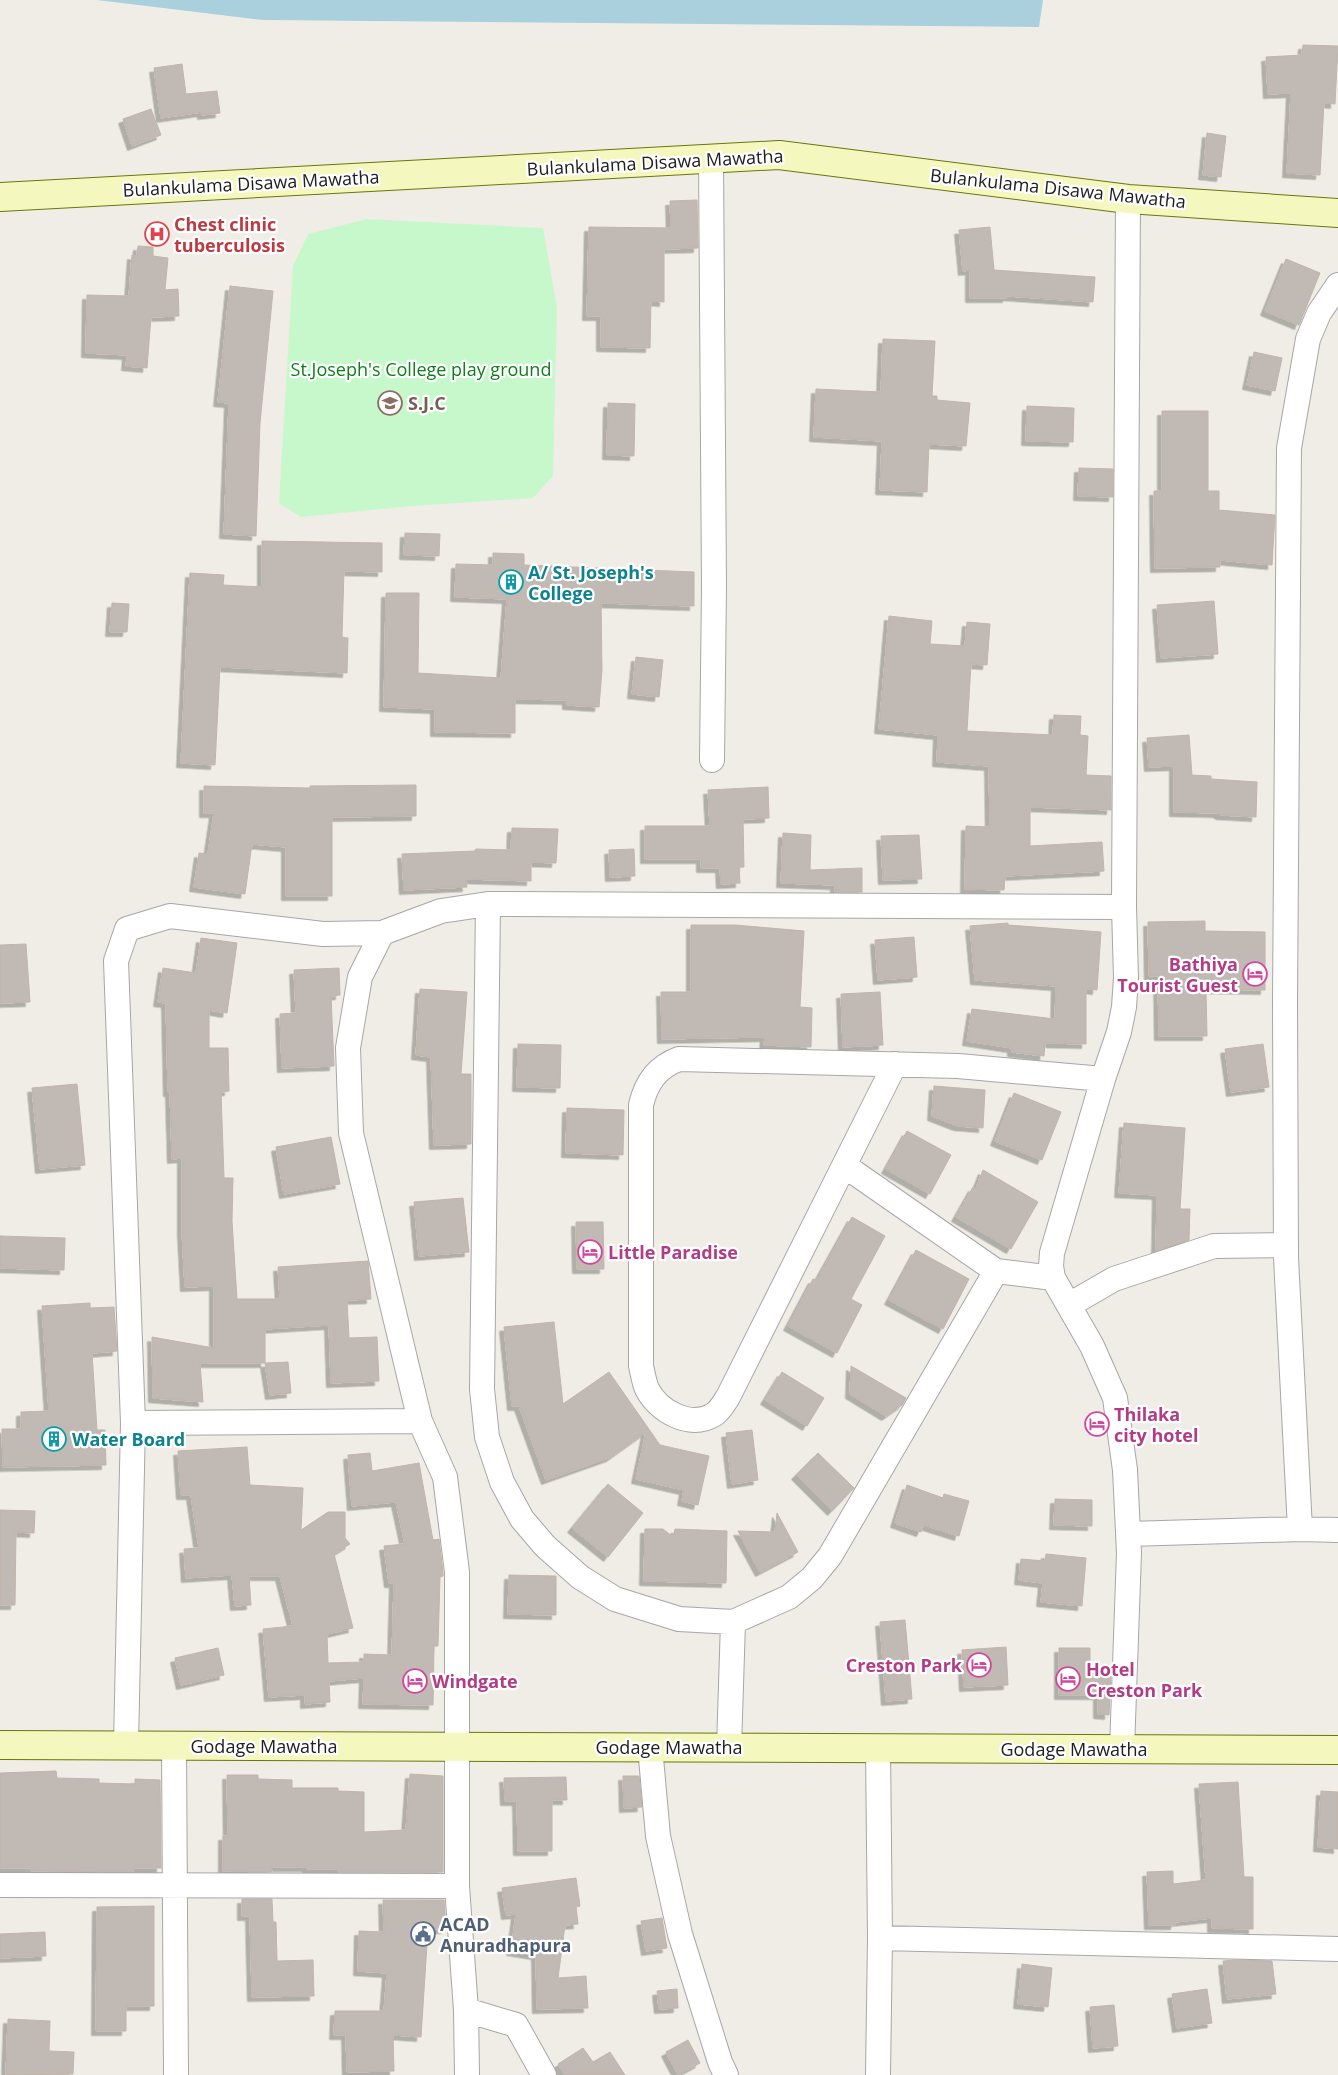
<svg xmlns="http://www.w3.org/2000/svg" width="1338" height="2075" font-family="'Open Sans',sans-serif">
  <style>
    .park { fill: #c6f8cb }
    .water { fill: #a9d0dc }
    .building { fill: #c1b9b3; stroke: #c2b4aa; filter: url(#shadow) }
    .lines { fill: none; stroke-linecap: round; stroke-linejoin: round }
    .street-casing { stroke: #a7a7a7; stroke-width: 26 }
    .secondary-casing { stroke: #6a7608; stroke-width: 30 }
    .street { stroke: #fff; stroke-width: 24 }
    .secondary { stroke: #f5f8be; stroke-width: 28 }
    .labels { text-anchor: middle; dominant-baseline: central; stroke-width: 4.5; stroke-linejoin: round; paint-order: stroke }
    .street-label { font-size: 18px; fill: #202020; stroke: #fff }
    .health-label { font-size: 18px; font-weight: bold; fill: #be3a42; stroke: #fff; text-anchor: start }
    .park-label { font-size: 18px; fill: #0f7d19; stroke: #fff }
    .education-label { font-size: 18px; font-weight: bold; fill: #785e54; stroke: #fff; text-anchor: start }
    .culture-label { font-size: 18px; font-weight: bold; fill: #0d838f; stroke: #fff; text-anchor: start }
    .hotel-label { font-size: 18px; font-weight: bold; fill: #b23c85; stroke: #fff; text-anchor: start }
    .service-label { font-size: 18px; font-weight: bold; fill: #4e5e75; stroke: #fff; text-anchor: start }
  </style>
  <defs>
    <filter id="shadow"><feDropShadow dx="-4.5" dy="4.5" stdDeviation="0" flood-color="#0004"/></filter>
  </defs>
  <rect width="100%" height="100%" fill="#f0ede7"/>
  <!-- park -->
  <path class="park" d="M 367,219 L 543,228 L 557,307 L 553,476 L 533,498 L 412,506 L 301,517 L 279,503 L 293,266 L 308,234 Z"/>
  <!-- water -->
  <path class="water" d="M 97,0 L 1043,0 L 1039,27 L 263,20 Z"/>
  <!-- building -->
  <path class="building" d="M 1303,45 L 1338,46 L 1335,104 L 1324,103 L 1320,175 L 1287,173 L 1291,93 L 1268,94 L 1266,57 L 1302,55 Z
    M 182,64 L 186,94 L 217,91 L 220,113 L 202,115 L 202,112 L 161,118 L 154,68 Z
    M 151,109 L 161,135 L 132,146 L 123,119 Z
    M 1207,133 L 1226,136 L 1221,177 L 1203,175 Z
    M 697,200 L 698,248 L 664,249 L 664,302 L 651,301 L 650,348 L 601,347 L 601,316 L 587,316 L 589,227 L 671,228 L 670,201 Z
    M 990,227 L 994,270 L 1095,277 L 1093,302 L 1007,296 L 1007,298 L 970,298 L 970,270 L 963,271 L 959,230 Z
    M 138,246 L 153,247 L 153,256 L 168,258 L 165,290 L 178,289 L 179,316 L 151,317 L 147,368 L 126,366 L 127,355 L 86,353 L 87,295 L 129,296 L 132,255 L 137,256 Z
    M 1286,259 L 1320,273 L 1299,325 L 1265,311 Z
    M 230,286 L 273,291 L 260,423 L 256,536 L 224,534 L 229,403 L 218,402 Z
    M 883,339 L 935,341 L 932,396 L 937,396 L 937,400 L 970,403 L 966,446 L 929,444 L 927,492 L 880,490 L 882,441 L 814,437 L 816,389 L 881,392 Z
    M 1254,352 L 1282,358 L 1275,391 L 1247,385 Z
    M 608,403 L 635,404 L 634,456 L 607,455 Z
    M 1027,406 L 1074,408 L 1073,442 L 1026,441 Z
    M 1162,411 L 1208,411 L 1208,491 L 1219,491 L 1219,510 L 1275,515 L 1272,565 L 1220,560 L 1220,567 L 1155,568 L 1154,491 L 1162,491 Z
    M 1079,468 L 1113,469 L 1113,497 L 1078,496 Z
    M 405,533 L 440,534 L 439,556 L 404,555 Z
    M 262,541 L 382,543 L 382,572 L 344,571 L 342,637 L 348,638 L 347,673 L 220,667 L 215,765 L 181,763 L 190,573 L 224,575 L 223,585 L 262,587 Z
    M 493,553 L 524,554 L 524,565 L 694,572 L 694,606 L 601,603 L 602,670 L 599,707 L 567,705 L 567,700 L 515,699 L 515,733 L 435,732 L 435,709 L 384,707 L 386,593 L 419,593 L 418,673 L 501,678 L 507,599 L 455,597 L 456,564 L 493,565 Z
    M 1214,601 L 1218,654 L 1161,658 L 1157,605 Z
    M 112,603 L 129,604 L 127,632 L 110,632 Z
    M 889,616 L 932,621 L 930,644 L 965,646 L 967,622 L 990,624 L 987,665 L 971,664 L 967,731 L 1053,735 L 1054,715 L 1081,716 L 1080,735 L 1088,736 L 1086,775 L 1111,776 L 1111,810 L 1030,807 L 1030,846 L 1102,842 L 1104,871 L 1005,876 L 1004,890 L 965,889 L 966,826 L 990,827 L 989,766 L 937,762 L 938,735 L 879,729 Z
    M 636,657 L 663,660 L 659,697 L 632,694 Z
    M 1189,735 L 1192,775 L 1211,776 L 1211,779 L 1257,782 L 1256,817 L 1220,815 L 1218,813 L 1174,812 L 1174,766 L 1149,767 L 1147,738 Z
    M 416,785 L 416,816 L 332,817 L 332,896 L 286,896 L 286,847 L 252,844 L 245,894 L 194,887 L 199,853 L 208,854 L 214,813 L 204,813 L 204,786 L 310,788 L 310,786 Z
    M 768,787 L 769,818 L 743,819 L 744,867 L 739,867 L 740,883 L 721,884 L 720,868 L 701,868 L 701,859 L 645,859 L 645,826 L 710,826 L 708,790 Z
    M 512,828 L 558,829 L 556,863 L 531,862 L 531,881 L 466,879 L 467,887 L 404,890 L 402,854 L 475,851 L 476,849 L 511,850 Z
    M 783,833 L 811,835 L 810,870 L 862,868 L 862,892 L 835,892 L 835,885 L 781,883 Z
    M 919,835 L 922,879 L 883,880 L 881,836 Z
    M 634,849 L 635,876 L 610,877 L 609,850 Z
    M 1205,921 L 1205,931 L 1265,932 L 1265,990 L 1206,989 L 1207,1036 L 1159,1036 L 1158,976 L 1149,976 L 1148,922 Z
    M 1008,923 L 1008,925 L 1101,932 L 1097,990 L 1086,989 L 1086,1044 L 1045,1043 L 1044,1056 L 1012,1052 L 1012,1048 L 967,1041 L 972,1009 L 1055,1019 L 1056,986 L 975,980 L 970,926 Z
    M 691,925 L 735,925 L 804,931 L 800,1007 L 812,1008 L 811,1047 L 764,1045 L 765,1037 L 662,1039 L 661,992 L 691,992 Z
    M 914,937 L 917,977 L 878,980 L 875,940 Z
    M 201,938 L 237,943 L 227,1013 L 209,1010 L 209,1048 L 228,1048 L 229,1091 L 221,1092 L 224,1178 L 233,1178 L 232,1221 L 237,1299 L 280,1299 L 278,1267 L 368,1261 L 371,1299 L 347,1300 L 349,1338 L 377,1337 L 379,1381 L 331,1383 L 329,1325 L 265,1329 L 265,1363 L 200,1363 L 203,1402 L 153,1398 L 152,1337 L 214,1348 L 214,1286 L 185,1287 L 182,1232 L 182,1158 L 172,1159 L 170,1092 L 168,1092 L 166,1003 L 158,1002 L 163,968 L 196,973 Z
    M 26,944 L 30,1002 L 0,1003 L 0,945 Z
    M 339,968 L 340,995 L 331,996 L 334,1066 L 282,1068 L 280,1014 L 296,1013 L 294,970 Z
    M 420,989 L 467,992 L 461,1074 L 471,1074 L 471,1144 L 434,1145 L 431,1057 L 416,1055 Z
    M 880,992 L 883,1045 L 843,1047 L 841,994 Z
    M 518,1044 L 561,1045 L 560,1088 L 517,1087 Z
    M 1263,1044 L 1269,1087 L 1231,1092 L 1225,1049 Z
    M 77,1084 L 85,1165 L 40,1169 L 32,1088 Z
    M 934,1086 L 985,1090 L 983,1128 L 958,1126 L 932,1116 Z
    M 1014,1093 L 1061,1112 L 1042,1160 L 995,1141 Z
    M 567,1108 L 624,1110 L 623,1155 L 566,1153 Z
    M 1124,1123 L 1185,1128 L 1180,1209 L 1190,1209 L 1189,1240 L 1156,1251 L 1157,1195 L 1119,1193 Z
    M 907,1131 L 951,1155 L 930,1194 L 886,1169 Z
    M 331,1137 L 340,1184 L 284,1194 L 276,1147 Z
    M 983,1170 L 1038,1202 L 1011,1249 L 956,1217 L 973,1187 L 976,1188 Z
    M 463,1198 L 469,1252 L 419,1256 L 414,1202 Z
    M 852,1217 L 885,1236 L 851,1299 L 862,1305 L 837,1353 L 788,1326 L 813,1279 L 817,1280 Z
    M 576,1222 L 603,1222 L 604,1269 L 577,1269 Z
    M 0,1236 L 65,1238 L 64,1270 L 0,1268 Z
    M 916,1250 L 969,1279 L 943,1329 L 889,1300 Z
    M 90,1303 L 90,1308 L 114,1307 L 117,1351 L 92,1353 L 97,1430 L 105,1430 L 106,1465 L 3,1467 L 2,1429 L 21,1429 L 21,1412 L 49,1411 L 42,1306 Z
    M 554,1322 L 563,1404 L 609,1372 L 660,1445 L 709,1456 L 698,1505 L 682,1501 L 684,1490 L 636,1479 L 646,1432 L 611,1457 L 546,1480 L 519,1406 L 512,1406 L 504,1327 Z
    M 288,1362 L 291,1393 L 270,1395 L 265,1363 Z
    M 851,1366 L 906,1398 L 902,1405 L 886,1416 L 850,1394 Z
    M 782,1372 L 824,1398 L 807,1426 L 765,1400 Z
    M 752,1430 L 758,1480 L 732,1484 L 726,1433 Z
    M 247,1447 L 250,1485 L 303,1488 L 301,1530 L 328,1512 L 345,1512 L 345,1538 L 350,1544 L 334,1554 L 353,1628 L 327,1634 L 328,1663 L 364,1662 L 364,1654 L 392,1655 L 394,1583 L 389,1583 L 384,1546 L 405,1544 L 396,1502 L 352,1506 L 348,1455 L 370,1453 L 372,1471 L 419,1463 L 433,1540 L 439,1539 L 443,1573 L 443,1576 L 440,1577 L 438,1646 L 434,1646 L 433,1705 L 363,1704 L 364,1678 L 329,1681 L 330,1702 L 305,1704 L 305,1695 L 269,1697 L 263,1629 L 293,1626 L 280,1576 L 249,1576 L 251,1605 L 235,1606 L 232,1575 L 186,1578 L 184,1549 L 199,1548 L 191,1495 L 181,1495 L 178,1451 Z
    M 818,1453 L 854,1488 L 832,1511 L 796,1475 Z
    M 608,1484 L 643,1513 L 608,1557 L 572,1528 Z
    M 907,1485 L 943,1498 L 944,1494 L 969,1501 L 959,1536 L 924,1525 L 921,1532 L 895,1523 Z
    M 1055,1499 L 1092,1500 L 1092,1526 L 1054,1525 Z
    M 0,1510 L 35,1511 L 34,1533 L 16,1532 L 15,1605 L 0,1605 Z
    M 777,1513 L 798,1552 L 760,1572 L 738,1531 L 775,1532 Z
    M 645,1529 L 663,1529 L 673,1537 L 675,1529 L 727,1531 L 726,1583 L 644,1581 Z
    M 1046,1554 L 1086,1558 L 1082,1606 L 1041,1602 L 1043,1583 L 1019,1580 L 1021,1559 L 1045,1561 Z
    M 509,1575 L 556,1576 L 556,1615 L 508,1614 Z
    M 905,1620 L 912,1699 L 886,1701 L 880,1622 Z
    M 1006,1647 L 1008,1685 L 964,1687 L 962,1650 Z
    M 218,1648 L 224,1675 L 181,1685 L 175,1658 Z
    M 1059,1648 L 1090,1648 L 1090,1671 L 1111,1672 L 1109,1715 L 1098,1714 L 1098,1695 L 1059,1695 Z
    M 56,1771 L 57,1778 L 99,1779 L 99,1783 L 135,1784 L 135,1779 L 160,1780 L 161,1868 L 133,1868 L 133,1872 L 31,1871 L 31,1868 L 0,1868 L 0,1773 Z
    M 410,1774 L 443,1776 L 443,1872 L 338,1872 L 337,1869 L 307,1869 L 307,1867 L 271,1867 L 272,1872 L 223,1871 L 223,1836 L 228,1836 L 227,1775 L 258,1775 L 258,1779 L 292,1780 L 292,1788 L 338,1788 L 338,1791 L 364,1792 L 364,1832 L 406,1830 Z
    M 623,1776 L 639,1776 L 642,1807 L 624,1808 Z
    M 566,1777 L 567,1800 L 552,1800 L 552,1851 L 518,1851 L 517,1801 L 505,1801 L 504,1778 Z
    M 1238,1782 L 1244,1877 L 1253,1877 L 1253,1929 L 1212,1928 L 1212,1918 L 1175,1922 L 1175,1925 L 1149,1925 L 1147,1872 L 1173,1871 L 1173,1884 L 1206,1880 L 1199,1784 Z
    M 1321,1791 L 1338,1792 L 1338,1849 L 1318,1847 Z
    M 576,1878 L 580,1906 L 576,1907 L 578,1924 L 565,1925 L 558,1978 L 586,1976 L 588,2008 L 537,2009 L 536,1955 L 511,1951 L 516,1914 L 506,1915 L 502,1888 Z
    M 242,1899 L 272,1899 L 273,1922 L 276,1922 L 277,1961 L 313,1960 L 314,1996 L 252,1997 L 250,1916 L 242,1916 Z
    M 383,1900 L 444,1900 L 446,1929 L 428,1929 L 421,2037 L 393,2035 L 394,2071 L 347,2072 L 346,2035 L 334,2035 L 335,2011 L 384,2011 L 387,1973 L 358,1971 L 359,1931 L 384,1932 Z
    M 154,1906 L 154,2006 L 126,2006 L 126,2031 L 96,2031 L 97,1907 Z
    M 662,1918 L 667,1948 L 646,1951 L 641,1921 Z
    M 45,1932 L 46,1956 L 0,1958 L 0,1934 Z
    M 1235,1960 L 1272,1961 L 1276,1994 L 1227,1999 L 1223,1961 Z
    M 1022,1964 L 1052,1968 L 1048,2007 L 1018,2004 Z
    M 677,1989 L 678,2008 L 659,2009 L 657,1991 Z
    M 1207,1989 L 1212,2023 L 1177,2028 L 1172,1994 Z
    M 1114,2005 L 1118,2046 L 1093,2048 L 1090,2007 Z
    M 8,2019 L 50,2021 L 49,2051 L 74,2052 L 73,2074 L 6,2075 Z
    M 688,2040 L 700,2063 L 678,2075 L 666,2052 Z
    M 583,2048 L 593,2062 L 610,2052 L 625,2075 L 565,2075 L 558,2064 Z"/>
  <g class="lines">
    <!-- street casing -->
    <g class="street-casing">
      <path id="street" d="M 711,158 L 714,587 L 712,760
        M 488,904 L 482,1389 L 487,1437 L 502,1482 L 522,1519 L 545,1546 L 580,1577 L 615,1599 L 679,1619 L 733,1622 L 789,1597 L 812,1578 L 830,1556 L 996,1271
        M 895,1064 L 728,1397 C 724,1403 720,1411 713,1415 C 690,1429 658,1411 647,1389 C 644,1382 643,1374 641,1366 L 641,1105 C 646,1083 657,1067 679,1059 L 958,1066 L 1103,1079
        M 845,1166 L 996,1271 L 1053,1278
        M 1069,1305 L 1114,1279 L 1214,1246 L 1286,1245
        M 133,1423 L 420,1421
        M 1300,1529 L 1286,1258 L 1285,1002 L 1289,448 L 1308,339 L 1319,313 L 1338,285
        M 1128,1534 L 1300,1529 L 1338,1530
        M 126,1745 L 133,1423 L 116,961 L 127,929 L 170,916 L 323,934 L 382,933
        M 174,1745 L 176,2075
        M 650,1747 L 658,1836 L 680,1934 L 720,2062 L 726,2075
        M 729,1748 L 733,1622
        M 878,1748 L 880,1938 L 878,2075
        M 1122,1749 L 1129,1553 L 1125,1470 L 1115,1398 L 1092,1346 L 1053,1278 L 1051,1266 L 1052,1253 L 1103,1079 L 1119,1032 L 1124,1007 L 1126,978 L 1124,907 L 1128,199
        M 0,1885 L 457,1886
        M 880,1938 L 1338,1949
        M 466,2010 L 516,2025 L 544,2075
        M 467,2075 L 466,2010 L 457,1886 L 457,1572 L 445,1477 L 420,1421 L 351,1133 L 348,1048 L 360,977 L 382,933 L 441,911 L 488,904 L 1124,907"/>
    </g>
    <!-- secondary casing -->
    <g class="secondary-casing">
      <path id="secondary" d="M 0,197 L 779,155 L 1128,199 L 1338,213
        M 0,1745 L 1338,1750"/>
    </g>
    <!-- street -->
    <use href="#street" class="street"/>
    <!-- secondary -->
    <use href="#secondary" class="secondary"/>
  </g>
  <!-- icons -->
  <defs>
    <g id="hospital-ring" transform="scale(1.25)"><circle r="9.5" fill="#fff" stroke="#e0444e" stroke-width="1.5"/><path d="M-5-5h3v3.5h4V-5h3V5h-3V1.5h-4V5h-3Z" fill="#e0444e"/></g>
    <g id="school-ring" transform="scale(1.25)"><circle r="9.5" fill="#fff" stroke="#8d6e63" stroke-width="1.5"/><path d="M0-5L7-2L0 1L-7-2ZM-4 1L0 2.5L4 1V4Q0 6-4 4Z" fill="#8d6e63"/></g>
    <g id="building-ring" transform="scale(1.25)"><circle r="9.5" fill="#fff" stroke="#0f9aa8" stroke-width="1.5"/><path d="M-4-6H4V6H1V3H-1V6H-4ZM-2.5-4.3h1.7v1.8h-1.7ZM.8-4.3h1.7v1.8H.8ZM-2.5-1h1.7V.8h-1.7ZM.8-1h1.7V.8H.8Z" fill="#0f9aa8"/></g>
    <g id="hotel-ring" transform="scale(1.25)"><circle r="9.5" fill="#fff" stroke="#d1479c" stroke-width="1.5"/><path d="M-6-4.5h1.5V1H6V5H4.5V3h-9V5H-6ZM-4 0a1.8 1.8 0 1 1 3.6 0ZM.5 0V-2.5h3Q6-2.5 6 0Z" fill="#d1479c"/></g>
    <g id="civic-ring" transform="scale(1.25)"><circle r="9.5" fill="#fff" stroke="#5c6f8a" stroke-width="1.5"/><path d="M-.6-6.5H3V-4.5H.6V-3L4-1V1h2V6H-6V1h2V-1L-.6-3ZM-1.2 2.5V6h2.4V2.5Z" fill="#5c6f8a"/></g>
  </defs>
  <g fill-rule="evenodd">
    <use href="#hospital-ring" x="157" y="234"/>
    <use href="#school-ring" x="390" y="403"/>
    <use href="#building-ring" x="511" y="582"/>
    <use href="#hotel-ring" x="1255" y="974"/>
    <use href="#hotel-ring" x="590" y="1252"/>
    <use href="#hotel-ring" x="1097" y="1424"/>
    <use href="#building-ring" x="54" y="1439"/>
    <use href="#hotel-ring" x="979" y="1665"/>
    <use href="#hotel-ring" x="1068" y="1679"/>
    <use href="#hotel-ring" x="415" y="1681"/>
    <use href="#civic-ring" x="423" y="1934"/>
  </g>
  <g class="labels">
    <!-- street labels -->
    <g class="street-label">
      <text transform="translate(655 162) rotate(-3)">Bulankulama Disawa Mawatha</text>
      <text transform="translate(251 183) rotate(-3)">Bulankulama Disawa Mawatha</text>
      <text transform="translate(1058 188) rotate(6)">Bulankulama Disawa Mawatha</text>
      <text x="264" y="1746">Godage Mawatha</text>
      <text x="669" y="1747">Godage Mawatha</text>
      <text x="1074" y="1749">Godage Mawatha</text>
    </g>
    <!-- health labels -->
    <g class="health-label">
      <text x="174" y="224">Chest clinic<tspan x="174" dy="21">tuberculosis</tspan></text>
    </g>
    <!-- park labels -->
    <g class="park-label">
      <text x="421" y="369">St.Joseph's College play ground</text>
    </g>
    <!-- education labels -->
    <g class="education-label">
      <text x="408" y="403">S.J.C</text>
    </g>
    <!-- culture labels -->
    <g class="culture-label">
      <text x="528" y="572">A/ St. Joseph's<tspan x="528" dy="21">College</tspan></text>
      <text x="72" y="1439">Water Board</text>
    </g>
    <!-- hotel labels -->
    <g class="hotel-label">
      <text x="1238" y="964" text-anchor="end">Bathiya<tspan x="1238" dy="21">Tourist Guest</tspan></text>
      <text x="608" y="1252">Little Paradise</text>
      <text x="1114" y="1414">Thilaka<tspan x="1114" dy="21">city hotel</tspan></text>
      <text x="962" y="1665" text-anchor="end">Creston Park</text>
      <text x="1086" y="1669">Hotel<tspan x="1086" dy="21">Creston Park</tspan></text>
      <text x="432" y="1681">Windgate</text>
    </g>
    <!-- service labels -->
    <g class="service-label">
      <text x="440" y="1924">ACAD<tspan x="440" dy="21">Anuradhapura</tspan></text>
    </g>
  </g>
</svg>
